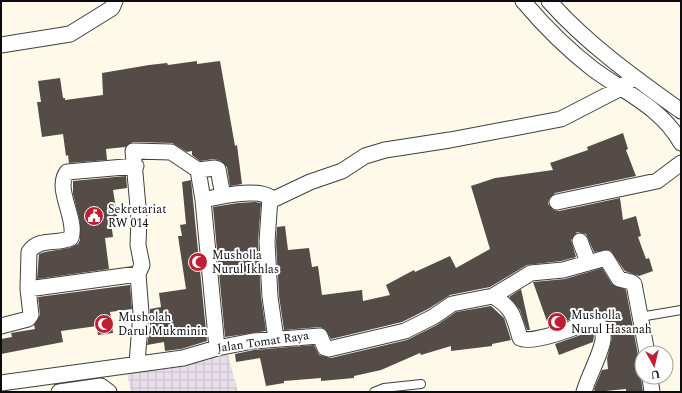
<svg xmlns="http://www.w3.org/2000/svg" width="682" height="393" font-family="Spectral,serif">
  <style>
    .industrial { fill: url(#industrial-grid) }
    .building { fill: #554c48 }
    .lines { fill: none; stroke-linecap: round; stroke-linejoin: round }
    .lane-casing { stroke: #3f3f3f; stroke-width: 10 }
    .street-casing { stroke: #3f3f3f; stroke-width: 17 }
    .lane { stroke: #fff; stroke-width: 8 }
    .street { stroke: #fff; stroke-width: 15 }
    .labels { text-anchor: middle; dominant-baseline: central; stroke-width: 4; stroke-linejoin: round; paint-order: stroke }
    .poi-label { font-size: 12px; fill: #0c0c0c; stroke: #fff; text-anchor: start }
    .street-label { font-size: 12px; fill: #0c0c0c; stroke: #fff }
  </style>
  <defs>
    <pattern id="industrial-grid" width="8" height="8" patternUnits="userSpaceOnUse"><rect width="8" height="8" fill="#e9dfeb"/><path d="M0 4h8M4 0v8" fill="none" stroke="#c7bec8"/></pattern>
  </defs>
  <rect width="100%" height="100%" fill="#fff9ea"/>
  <!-- industrial -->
  <path class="industrial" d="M 228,355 L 238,392 L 131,392 L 126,368 Z"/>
  <!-- building -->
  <path class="building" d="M 197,61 L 197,64 L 220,61 L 235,146 L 237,145 L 242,184 L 230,186 L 227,167 L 221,161 L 214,159 L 200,161 L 192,155 L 192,151 L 187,152 L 172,143 L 133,142 L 125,147 L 106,149 L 107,160 L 69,163 L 68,155 L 66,156 L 63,134 L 42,137 L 37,102 L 41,102 L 38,81 L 60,78 L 63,98 L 65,98 L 65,100 L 103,95 L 102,73 L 149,65 L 167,63 L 168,65 Z
    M 623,133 L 628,149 L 626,150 L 636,176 L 555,193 L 549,199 L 548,204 L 554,210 L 559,211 L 620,198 L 623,220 L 636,216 L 641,236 L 638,237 L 646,259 L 649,258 L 653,271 L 639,276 L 625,271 L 610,250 L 594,252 L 586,234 L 577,232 L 571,240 L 576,257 L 561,261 L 527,265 L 490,287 L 450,295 L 428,309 L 402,322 L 331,339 L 325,329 L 320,327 L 284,330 L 279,296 L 276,242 L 277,227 L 285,226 L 288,250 L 309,248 L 312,267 L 318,266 L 322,295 L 362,290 L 363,301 L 390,295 L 386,285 L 414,270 L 415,272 L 450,256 L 456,268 L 490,249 L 471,186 L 495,178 L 553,170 L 550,163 L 588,150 L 587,147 Z
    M 126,176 L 127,188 L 113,190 L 118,221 L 111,222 L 113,237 L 105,238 L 109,269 L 37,279 L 39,254 L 45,252 L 69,248 L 78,244 L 80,240 L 80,222 L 73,194 L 73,181 Z
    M 191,180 L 207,341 L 181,349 L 165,351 L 164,342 L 147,345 L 150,329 L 150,309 L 161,307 L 159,293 L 186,289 L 178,236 L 182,236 L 180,225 L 186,224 L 182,182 Z
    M 255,202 L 261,203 L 258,242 L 261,297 L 266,331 L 225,337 L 213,207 L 238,203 Z
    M 602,268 L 612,284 L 626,290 L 638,355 L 642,360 L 641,378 L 643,392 L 626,392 L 626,389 L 595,392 L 594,389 L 602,370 L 608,369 L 607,359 L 612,338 L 608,323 L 601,315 L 592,312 L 549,327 L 533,282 L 565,279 Z
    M 130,285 L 132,309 L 110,312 L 113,333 L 98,335 L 97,326 L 61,331 L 63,342 L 1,354 L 1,339 L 12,337 L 11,333 L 35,329 L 34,325 L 40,315 L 38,297 Z
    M 521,289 L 530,330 L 527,330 L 520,310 L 509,297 Z
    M 491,306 L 504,318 L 511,340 L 492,344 L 492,346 L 451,351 L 451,346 L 421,355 L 420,353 L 381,370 L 354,376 L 354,378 L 321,381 L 321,378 L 284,381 L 284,383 L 266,386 L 260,358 L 236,362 L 235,354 L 254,350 L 314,345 L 319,355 L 331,358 L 407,340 L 437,325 L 456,312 Z
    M 592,331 L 594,336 L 593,342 L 559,355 L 555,344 Z"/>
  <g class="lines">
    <!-- lane casing -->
    <g class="lane-casing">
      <path id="lane" d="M 640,317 L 681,310
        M 374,392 L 384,388 L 421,384"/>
    </g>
    <!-- street casing -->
    <g class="street-casing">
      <path id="street" d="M 523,1 C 544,26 567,49 593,69 C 624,92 662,108 681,143
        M 549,1 C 587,44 635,78 681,111
        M 1,45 L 70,34 L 112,8 L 115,1
        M 198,170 L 215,168 L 218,169 L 223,196
        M 203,200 L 217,348
        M 270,201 L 310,182 L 342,171 L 365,156 L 385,150 L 450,140 L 561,119 L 621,88 L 634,77
        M 557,202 L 657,181 L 681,163
        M 580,241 L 588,262
        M 28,289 L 138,274
        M 493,296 L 531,273 L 563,270 L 606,258 L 619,279 L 631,282 L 634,284 L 647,353
        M 1,326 L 28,319 L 31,315 L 28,289 L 29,252 C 39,237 57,245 71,238 C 78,220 54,189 67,172 L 136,166
        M 137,363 L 141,313 L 138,274 L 142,265 L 138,245 L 139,218 L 133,151 L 171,152 L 198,170 L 203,200 C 220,196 255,188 270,197 L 267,242 L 270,297 L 276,339
        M 650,377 L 652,392
        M 1,383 L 183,358 L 217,348 L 253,341 L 320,336 L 325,348 L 329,349 L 405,331 L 433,317 L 452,304 L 493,296 C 513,308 514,317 520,338 C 532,345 579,326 591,321 C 600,321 604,333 603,340 C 601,354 588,377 584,392
        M 59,392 L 101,386 L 109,392"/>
    </g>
    <!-- lane -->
    <use href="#lane" class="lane"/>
    <!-- street -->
    <use href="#street" class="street"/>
  </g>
  <!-- icons -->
  <defs>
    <g id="civic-disc" transform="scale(1)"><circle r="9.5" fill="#c01f33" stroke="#fff"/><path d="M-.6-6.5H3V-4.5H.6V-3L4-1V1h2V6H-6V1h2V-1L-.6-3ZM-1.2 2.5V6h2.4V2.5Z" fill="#fff"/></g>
    <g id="mosque-disc" transform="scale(1)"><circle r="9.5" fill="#c01f33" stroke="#fff"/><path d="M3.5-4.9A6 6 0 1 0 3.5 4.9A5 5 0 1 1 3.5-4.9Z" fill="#fff"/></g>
  </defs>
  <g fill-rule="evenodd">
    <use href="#civic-disc" x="94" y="216"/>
    <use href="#mosque-disc" x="198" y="262"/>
    <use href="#mosque-disc" x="557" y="322"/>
    <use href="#mosque-disc" x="104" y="324"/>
  </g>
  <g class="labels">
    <!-- poi labels -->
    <g class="poi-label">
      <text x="108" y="209">Sekretariat<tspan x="108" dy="14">RW 014</tspan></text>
      <text x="212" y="255">Musholla<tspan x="212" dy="14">Nurul Ikhlas</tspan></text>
      <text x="571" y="315">Musholla<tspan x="571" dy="14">Nurul Hasanah</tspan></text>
      <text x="118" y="317">Musholah<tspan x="118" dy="14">Darul Mukminin</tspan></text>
    </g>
    <!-- street labels -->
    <g class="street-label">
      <text transform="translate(263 342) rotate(-8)">Jalan Tomat Raya</text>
    </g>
  </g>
  <!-- border -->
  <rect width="682" height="393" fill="none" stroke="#0c0c0c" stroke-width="4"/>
  <!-- north arrow -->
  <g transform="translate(654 365) rotate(172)"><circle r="19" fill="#ffffff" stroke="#9e9e9e"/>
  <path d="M0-3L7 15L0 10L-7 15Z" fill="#c01f33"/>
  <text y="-6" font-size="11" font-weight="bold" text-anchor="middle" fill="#0c0c0c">U</text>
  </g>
</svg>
